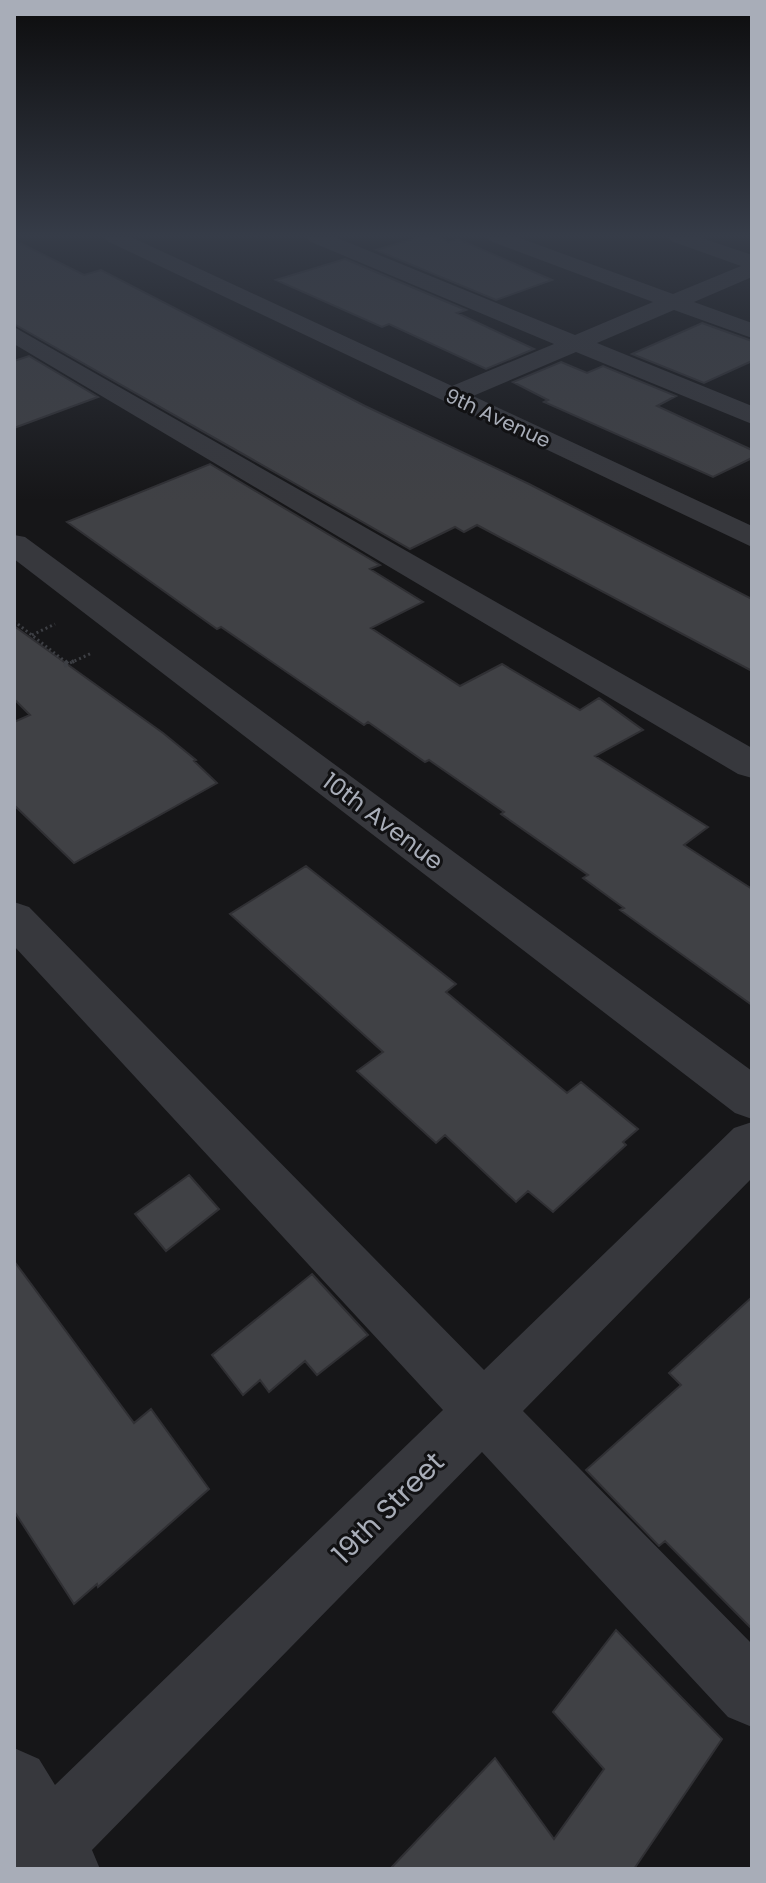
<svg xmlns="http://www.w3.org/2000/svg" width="766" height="1883" font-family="Poppins,sans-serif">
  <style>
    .building { fill: #404145; stroke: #303034; stroke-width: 2 }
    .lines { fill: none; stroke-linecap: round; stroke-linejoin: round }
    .path-far1 { stroke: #3d3f44; stroke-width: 3; stroke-dasharray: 2 3; stroke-linecap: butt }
    .path { stroke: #3d3f44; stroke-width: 4; stroke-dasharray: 4 5; stroke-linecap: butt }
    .minor { fill: #37383d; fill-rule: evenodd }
    .labels { text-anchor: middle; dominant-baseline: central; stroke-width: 6; stroke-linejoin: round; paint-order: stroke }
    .far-street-label { font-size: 20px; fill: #a8adb8; stroke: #111113 }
    .street-label { font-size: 24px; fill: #a8adb8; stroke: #111113 }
    .near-street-label { font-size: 28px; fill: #a8adb8; stroke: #111113 }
  </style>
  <rect width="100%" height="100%" fill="#161618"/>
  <!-- building -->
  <path class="building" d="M 420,237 L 438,237 L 449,242 L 458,239 L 552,280 L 496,300 L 376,250 Z
    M 14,240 L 84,275 L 101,270 L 365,406 L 529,484 L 752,599 L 752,671 L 477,525 L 464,532 L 455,527 L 410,549 L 14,324 Z
    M 345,259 L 466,310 L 457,313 L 534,349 L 486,369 L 389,324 L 382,327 L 276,280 Z
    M 702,323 L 752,341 L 752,361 L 704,383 L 632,354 Z
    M 29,356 L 98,397 L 14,428 L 14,361 Z
    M 561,362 L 587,373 L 603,366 L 676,396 L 657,406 L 752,450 L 752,458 L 713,477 L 544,402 L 548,400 L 513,382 Z
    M 210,464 L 380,565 L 370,569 L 423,602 L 371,628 L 460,686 L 502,664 L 580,710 L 599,698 L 643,730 L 595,756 L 708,827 L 684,845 L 752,889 L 752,1005 L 620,910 L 624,908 L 583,878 L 588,875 L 501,814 L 504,812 L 429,760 L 425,762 L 368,722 L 364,725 L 221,627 L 217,629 L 67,522 Z
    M 14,626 L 163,733 L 196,760 L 194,761 L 217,783 L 74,863 L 14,805 L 14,722 L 30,715 L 14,699 Z
    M 306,866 L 456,984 L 446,992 L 567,1093 L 581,1082 L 638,1129 L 623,1142 L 626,1145 L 553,1212 L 528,1191 L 516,1202 L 445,1135 L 436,1143 L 357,1071 L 383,1052 L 230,914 Z
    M 189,1175 L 219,1209 L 166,1251 L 135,1214 Z
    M 14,1261 L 134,1423 L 151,1409 L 209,1489 L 98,1587 L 97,1584 L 74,1604 L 14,1511 Z
    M 312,1274 L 368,1335 L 317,1375 L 305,1361 L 269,1392 L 260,1380 L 243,1395 L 212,1355 Z
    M 752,1297 L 752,1629 L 665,1541 L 659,1546 L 586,1470 L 681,1385 L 669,1373 Z
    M 616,1630 L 722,1739 L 634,1869 L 390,1869 L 495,1758 L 554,1839 L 604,1769 L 553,1712 Z"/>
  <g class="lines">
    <!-- path-far1 -->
    <path class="path-far1" d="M 14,621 L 67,663
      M 32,635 L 55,624
      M 70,663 L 92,653"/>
    <!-- path -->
    <path class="path" d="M 65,661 L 68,664
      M 64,666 L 74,661"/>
    <!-- minor -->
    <path class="minor" d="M 104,237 L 131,237 L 452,386 L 554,344 L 309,241 L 306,237 L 335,237 L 575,335 L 653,302 L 490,241 L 487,237 L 517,237 L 673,294 L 741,266 L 671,241 L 668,237 L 699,237 L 752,255 L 752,277 L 694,302 L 752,323 L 752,338 L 674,310 L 597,343 L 752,406 L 752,424 L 576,352 L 473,396 L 752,526 L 752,547 L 107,241 Z
      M 14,327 L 752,748 L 752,778 L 738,774 L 14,344 Z
      M 14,535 L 25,537 L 752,1071 L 752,1119 L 735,1113 L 14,559 Z
      M 14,902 L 29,907 L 484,1370 L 734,1128 L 752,1122 L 752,1178 L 523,1411 L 752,1644 L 752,1727 L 728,1717 L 482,1452 L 92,1850 L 100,1869 L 14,1869 L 14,1748 L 39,1759 L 55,1785 L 443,1410 L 14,946 Z"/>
  </g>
  <!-- sky -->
  <linearGradient id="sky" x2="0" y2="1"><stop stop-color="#0c0c0d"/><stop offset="0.47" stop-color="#363c48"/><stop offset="1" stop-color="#363c48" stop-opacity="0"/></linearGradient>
  <rect width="766" height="501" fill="url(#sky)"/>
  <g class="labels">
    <!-- far-street labels -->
    <g class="far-street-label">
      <text transform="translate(498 418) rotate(25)">9th Avenue</text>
    </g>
    <!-- street labels -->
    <g class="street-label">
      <text transform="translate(383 821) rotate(37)">10th Avenue</text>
    </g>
    <!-- near-street labels -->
    <g class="near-street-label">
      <text transform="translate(388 1508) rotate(-45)">19th Street</text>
    </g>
  </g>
  <!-- border -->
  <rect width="766" height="1883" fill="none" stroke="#a8adb8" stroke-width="32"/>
</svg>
